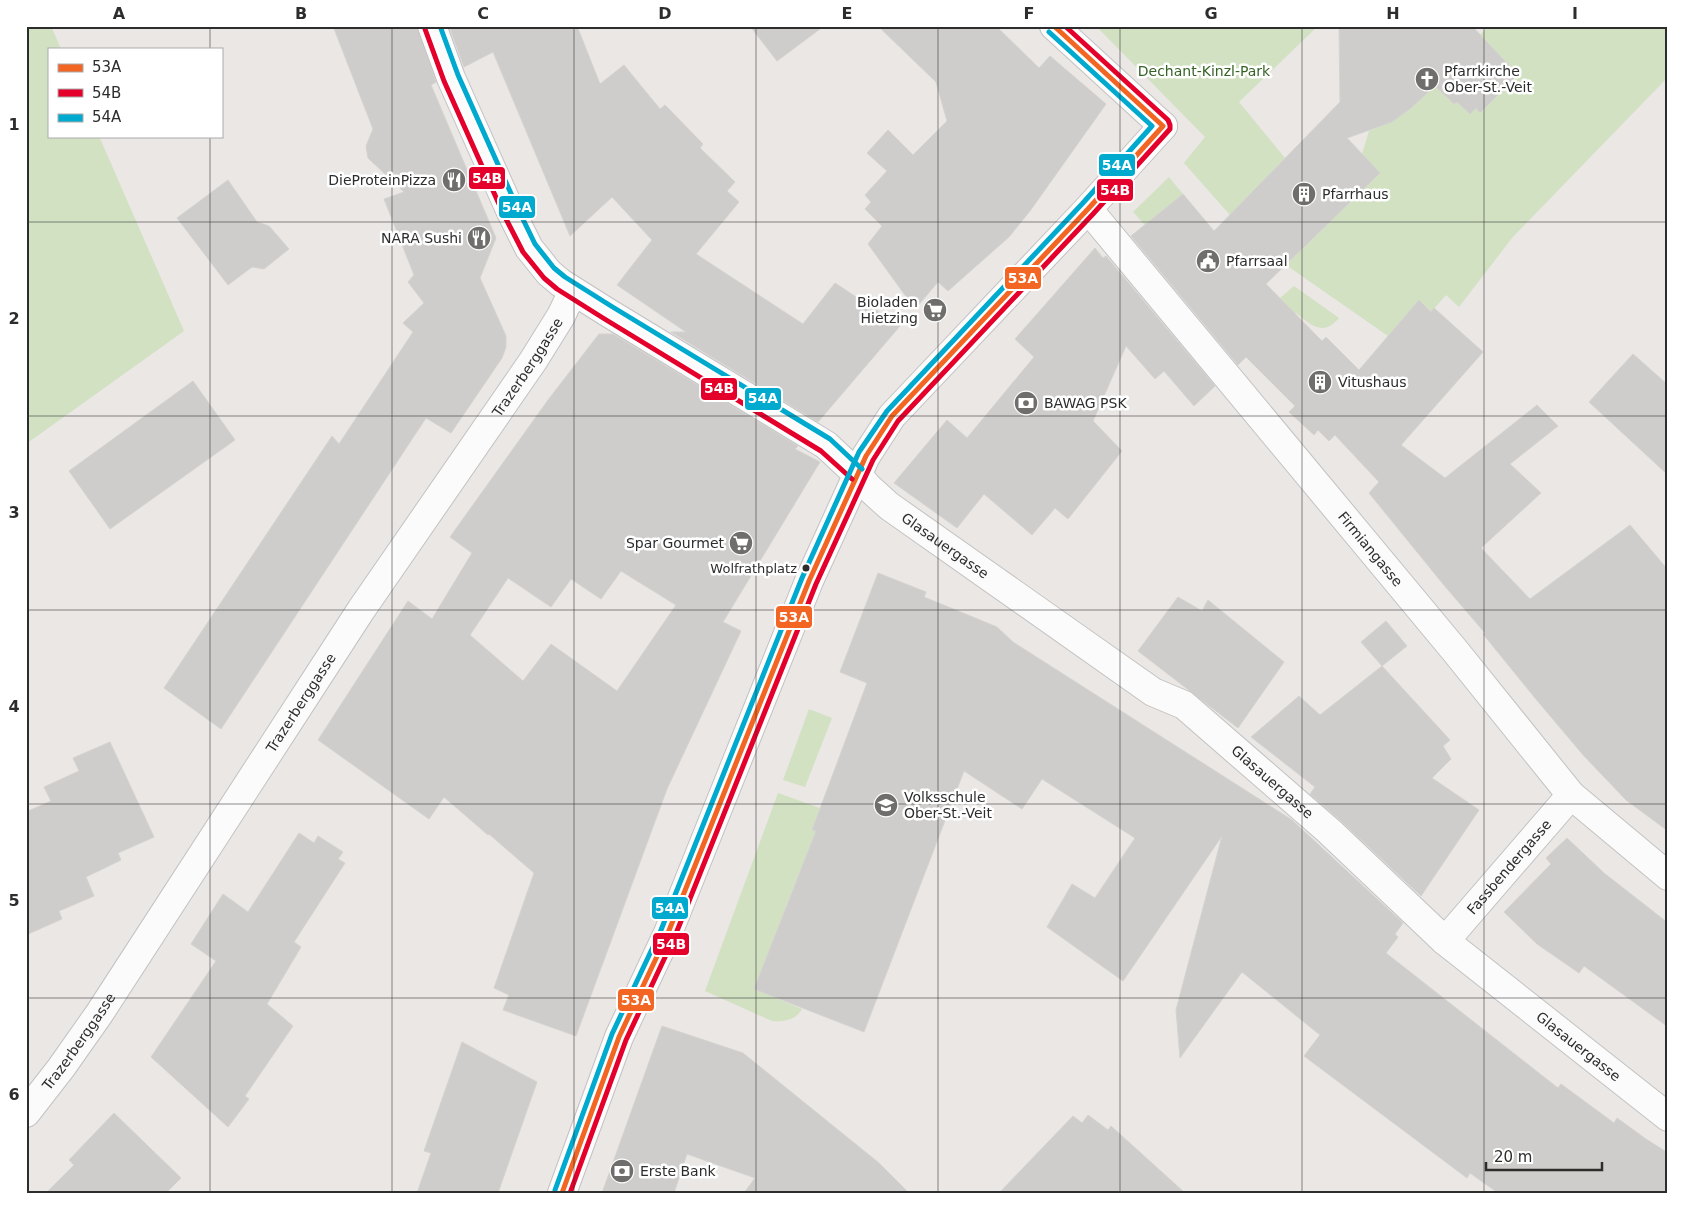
<svg xmlns="http://www.w3.org/2000/svg" width="1694" height="1219" font-family="'DejaVu Sans',sans-serif">
  <style>
    .green { fill: #d1e1c2 }
    .building { fill: #cfcdcb; stroke: #d5d3d0; fill-rule: evenodd }
    .lines { fill: none; stroke-linecap: round; stroke-linejoin: round }
    .minor-casing { stroke: #c3c2c2; stroke-width: 30 }
    .tertiary-casing { stroke: #c3c2c2; stroke-width: 30 }
    .secondary-casing { stroke: #c3c2c2; stroke-width: 30 }
    .minor { stroke: #fcfbfb; stroke-width: 28 }
    .tertiary { stroke: #fcfbfb; stroke-width: 28 }
    .secondary { stroke: #fcfbfb; stroke-width: 28 }
    .bus-1-casing { stroke: #fff; stroke-width: 9 }
    .bus-2-casing { stroke: #fff; stroke-width: 9 }
    .bus-3-casing { stroke: #fff; stroke-width: 9 }
    .bus-1 { stroke: #f26522; stroke-width: 5 }
    .bus-2 { stroke: #e4002b; stroke-width: 5 }
    .bus-3 { stroke: #00a9ce; stroke-width: 5 }
    .grid { fill: none; stroke: #2d2d2d; stroke-width: 1; stroke-opacity: 0.55 }
    .bus-dot { fill: #2d2d2d; stroke: #fff; stroke-width: 2 }
    .labels { text-anchor: middle; dominant-baseline: central; stroke-width: 5; stroke-linejoin: round; paint-order: stroke }
    .bus-label { font-size: 13px; fill: #2d2d2d; stroke: #fff; text-anchor: end }
    .park-label { font-size: 14px; fill: #366325; stroke: #fff }
    .poi-label { font-size: 14px; fill: #2d2d2d; stroke: #fff; text-anchor: start }
    .street-label { font-size: 14px; fill: #2d2d2d; stroke: #fff }
    .line-badge { stroke: #fff; stroke-width: 2 }
    .badge-label { font-size: 14px; text-anchor: middle; font-weight: bold; fill: #fff }
    .neatline { fill: none; stroke: #2d2d2d; stroke-width: 2 }
    .grid-label { font-size: 16px; text-anchor: middle; font-weight: bold; fill: #2d2d2d }
  </style>
  <rect width="100%" height="100%" fill="#eae7e5"/>
  <!-- green -->
  <path class="green" d="M 26,26 L 51,26 L 61,49 L 49,49 L 49,136 L 99,136 L 184,331 L 26,444 Z
    M 1096,26 L 1318,26 L 1239,102 L 1285,158 L 1230,215 L 1184,163 L 1205,137 Z
    M 1489,26 L 1668,26 L 1668,77 L 1512,238 L 1459,307 L 1446,295 L 1431,312 L 1419,301 L 1388,336 L 1286,265 L 1379,173 L 1362,154 L 1369,131 L 1392,122 L 1411,108 L 1435,86 L 1454,104 L 1457,102 L 1470,114 L 1476,108 L 1480,113 L 1518,75 L 1480,35 Z
    M 1169,177 L 1183,194 L 1145,225 L 1133,212 Z
    M 1294,286 L 1339,318 C 1323,337 1311,325 1296,313 L 1254,352 L 1258,317 Z
    M 809,709 L 832,718 L 805,787 L 783,780 Z
    M 778,793 L 820,808 L 812,830 L 821,833 L 796,881 L 754,989 L 802,1009 C 796,1020 784,1022 772,1021 L 705,991 Z"/>
  <!-- building -->
  <path class="building" d="M 333,26 L 417,26 L 436,82 L 431,85 L 496,238 L 480,278 L 506,336 L 506,347 L 502,358 L 451,433 L 426,418 L 221,729 L 164,688 L 332,436 L 339,444 L 413,332 L 403,323 L 424,303 L 408,282 L 414,275 L 384,199 L 404,192 L 368,158 L 366,146 L 373,129 Z
    M 449,26 L 577,26 L 600,84 L 624,65 L 660,109 L 665,105 L 703,144 L 700,148 L 735,182 L 727,191 L 739,202 L 696,254 L 803,324 L 835,283 L 900,326 L 818,422 L 671,332 L 686,332 L 617,285 L 652,240 L 612,197 L 570,236 L 493,52 L 464,67 Z
    M 750,26 L 824,26 L 777,61 Z
    M 878,26 L 996,26 L 1039,68 L 1050,56 L 1106,104 L 1030,211 L 1009,237 L 948,291 L 938,282 L 915,309 L 868,244 L 882,226 L 865,209 L 871,202 L 865,195 L 887,171 L 867,153 L 888,130 L 913,155 L 947,121 L 936,82 Z
    M 1339,26 L 1472,26 L 1518,75 L 1480,113 L 1476,108 L 1470,114 L 1457,102 L 1454,104 L 1435,86 L 1411,108 L 1392,122 L 1347,138 L 1380,173 L 1266,284 L 1322,341 L 1326,337 L 1359,370 L 1419,300 L 1431,312 L 1434,308 L 1483,352 L 1401,445 L 1445,478 L 1537,405 L 1558,426 L 1510,464 L 1541,493 L 1481,548 L 1530,599 L 1630,525 L 1668,570 L 1668,831 L 1626,800 L 1584,756 L 1535,698 L 1483,634 L 1485,633 L 1443,584 L 1369,493 L 1379,482 L 1335,435 L 1329,441 L 1318,430 L 1314,435 L 1289,412 L 1295,406 L 1246,357 L 1238,365 L 1131,236 L 1183,194 L 1214,231 L 1340,102 Z
    M 228,180 L 257,222 L 269,226 L 289,249 L 264,269 L 252,267 L 228,285 L 177,218 Z
    M 1095,248 L 1103,258 L 1106,256 L 1215,386 L 1194,406 L 1164,371 L 1155,379 L 1126,346 L 1093,421 L 1122,451 L 1068,519 L 1055,508 L 1032,535 L 984,494 L 957,528 L 894,483 L 947,420 L 967,438 L 1034,357 L 1015,339 Z
    M 599,334 L 613,334 L 798,446 L 795,449 L 820,462 L 723,622 L 741,631 L 667,789 L 576,1036 L 503,1010 L 509,995 L 494,988 L 534,873 L 489,834 L 488,835 L 444,797 L 429,819 L 318,740 L 408,601 L 432,619 L 472,553 L 450,537 L 548,400 ZM 621,571 L 676,605 L 617,691 L 551,644 L 523,681 L 470,635 L 508,578 L 551,607 L 571,579 L 601,599 Z
    M 1633,354 L 1668,385 L 1668,475 L 1589,402 Z
    M 193,381 L 235,440 L 110,529 L 69,471 Z
    M 878,573 L 926,592 L 924,597 L 997,627 L 1013,642 L 1292,820 L 1403,923 L 1395,934 L 1398,937 L 1386,953 L 1558,1088 L 1561,1084 L 1614,1123 L 1617,1118 L 1646,1139 L 1668,1153 L 1668,1193 L 1498,1193 L 1470,1173 L 1467,1178 L 1304,1056 L 1320,1035 L 1242,972 L 1180,1058 L 1176,1010 L 1222,836 L 1123,981 L 1047,927 L 1072,884 L 1095,898 L 1135,838 L 1042,779 L 1022,809 L 964,771 L 864,1032 L 754,989 L 816,831 L 812,830 L 867,683 L 840,672 Z
    M 1178,597 L 1202,611 L 1208,600 L 1284,662 L 1238,728 L 1138,651 Z
    M 1386,621 L 1407,646 L 1382,666 L 1361,642 Z
    M 1382,666 L 1450,740 L 1443,746 L 1451,759 L 1432,778 L 1479,810 L 1421,896 L 1340,820 L 1310,794 L 1315,787 L 1251,737 L 1299,696 L 1320,715 Z
    M 110,742 L 154,837 L 118,853 L 121,860 L 86,877 L 94,896 L 59,911 L 62,919 L 26,935 L 26,812 L 51,801 L 44,787 L 79,771 L 73,758 Z
    M 299,833 L 314,843 L 318,836 L 343,852 L 338,859 L 345,863 L 294,942 L 301,947 L 267,1004 L 293,1026 L 245,1096 L 249,1099 L 228,1127 L 151,1057 L 216,961 L 191,944 L 223,894 L 248,912 Z
    M 1567,838 L 1604,873 L 1668,923 L 1668,1027 L 1584,966 L 1579,973 L 1537,944 L 1504,912 L 1551,864 L 1546,858 Z
    M 662,1026 L 743,1053 L 879,1163 L 909,1193 L 744,1193 L 755,1178 L 687,1154 L 674,1193 L 602,1193 Z
    M 462,1042 L 537,1082 L 498,1193 L 417,1193 L 431,1153 L 424,1151 Z
    M 114,1113 L 181,1178 L 166,1193 L 46,1193 L 74,1165 L 69,1160 Z
    M 1088,1115 L 1108,1130 L 1111,1126 L 1185,1193 L 999,1193 L 1073,1116 L 1082,1123 Z"/>
  <g class="lines">
    <!-- minor casing -->
    <g class="minor-casing">
      <g id="minor">
        <path id="s1" d="M 1088,209 L 1456,652 L 1571,795 L 1668,876"/>
        <path id="s2" d="M 857,474 L 867,486 L 889,506 L 1153,692 L 1184,705 L 1329,831 L 1445,941 L 1668,1117"/>
        <path id="s3" d="M 1445,941 L 1571,795"/>
        <path id="s4" d="M 26,1113 L 61,1068 L 99,1014 L 361,610 L 533,361 L 561,316 L 573,291"/>
      </g>
    </g>
    <!-- tertiary casing -->
    <g class="tertiary-casing">
      <path id="tertiary" d="M 432,26 L 451,78 L 510,210 L 529,248 L 549,273 L 561,283 L 607,312 L 826,445 L 857,474
        M 1054,26 L 1163,126"/>
    </g>
    <!-- secondary casing -->
    <g class="secondary-casing">
      <path id="secondary" d="M 562,1193 L 619,1037 L 668,933 L 809,581 L 866,456 L 892,416 L 1088,209 L 1163,126"/>
    </g>
    <!-- minor -->
    <use href="#minor" class="minor"/>
    <!-- tertiary -->
    <use href="#tertiary" class="tertiary"/>
    <!-- secondary -->
    <use href="#secondary" class="secondary"/>
    <!-- bus-1 casing -->
    <g class="bus-1-casing">
      <path id="bus-1" d="M 1054,26 L 1163,126
        M 562,1193 L 619,1037 L 668,933 L 809,581 L 866,456 L 892,416 L 1088,209 L 1163,126"/>
    </g>
    <!-- bus-2 casing -->
    <g class="bus-2-casing">
      <path id="bus-2" d="M 425,29 L 444,81 L 503,213 L 523,252 L 544,278 L 557,289 L 603,318 L 821,451 L 852,479
        M 570,1193 L 626,1040 L 675,936 L 816,584 L 873,460 L 898,421 L 1093,214 L 1170,129 L 1170,125 L 1168,120 L 1065,26"/>
    </g>
    <!-- bus-3 casing -->
    <g class="bus-3-casing">
      <path id="bus-3" d="M 440,26 L 458,75 L 517,207 L 535,244 L 554,268 L 565,277 L 611,306 L 830,439 L 862,469
        M 555,1190 L 612,1034 L 661,930 L 802,578 L 859,452 L 887,411 L 1082,204 L 1152,126 L 1049,32"/>
    </g>
    <!-- bus-1 -->
    <use href="#bus-1" class="bus-1"/>
    <!-- bus-2 -->
    <use href="#bus-2" class="bus-2"/>
    <!-- bus-3 -->
    <use href="#bus-3" class="bus-3"/>
  </g>
  <!-- grid -->
  <path class="grid" d="M 210,26 L 210,49M 392,26 L 392,1193M 574,26 L 574,1193M 756,26 L 756,1193M 938,26 L 938,1193M 1120,26 L 1120,1193M 1302,26 L 1302,1193M 1484,26 L 1484,1193M 210,136 L 210,1193M 26,222 L 1668,222M 26,416 L 1668,416M 26,610 L 1668,610M 26,804 L 1668,804M 26,998 L 1668,998"/>
  <!-- icons -->
  <defs>
    <g id="church-disc" transform="scale(1.25)"><circle r="9.5" fill="#6f6e6d" stroke="#fff"/><path d="M-1.2-6h2.4v3.5h3.3v2.4h-3.3V6h-2.4V-.1h-3.3v-2.4h3.3Z" fill="#fff"/></g>
    <g id="restaurant-disc" transform="scale(1.25)"><circle r="9.5" fill="#6f6e6d" stroke="#fff"/><path d="M-5-6h1v4h1v-4h1v4h1v-4h1v5L-1.5 .5V6h-2V.5L-5-1ZM5-6V6H3V1.5H1.5Q1.5-4 5-6Z" fill="#fff"/></g>
    <g id="building-disc" transform="scale(1.25)"><circle r="9.5" fill="#6f6e6d" stroke="#fff"/><path d="M-4-6H4V6H1V3H-1V6H-4ZM-2.5-4.3h1.7v1.8h-1.7ZM.8-4.3h1.7v1.8H.8ZM-2.5-1h1.7V.8h-1.7ZM.8-1h1.7V.8H.8Z" fill="#fff"/></g>
    <g id="civic-disc" transform="scale(1.25)"><circle r="9.5" fill="#6f6e6d" stroke="#fff"/><path d="M-.6-6.5H3V-4.5H.6V-3L4-1V1h2V6H-6V1h2V-1L-.6-3ZM-1.2 2.5V6h2.4V2.5Z" fill="#fff"/></g>
    <g id="supermarket-disc" transform="scale(1.25)"><circle r="9.5" fill="#6f6e6d" stroke="#fff"/><path d="M-6-5.5h2.5l.6 2H6L4.5 2H-2.5L-4.4-4H-6ZM-1.5 3.2a1.3 1.3 0 1 0 .1 0ZM3 3.2a1.3 1.3 0 1 0 .1 0Z" fill="#fff"/></g>
    <g id="bank-disc" transform="scale(1.25)"><circle r="9.5" fill="#6f6e6d" stroke="#fff"/><path d="M-6-4H6V4H-6ZM0-2.3a2.3 2.3 0 1 0 0 4.6a2.3 2.3 0 1 0 0-4.6Z" fill="#fff"/></g>
    <g id="school-disc" transform="scale(1.25)"><circle r="9.5" fill="#6f6e6d" stroke="#fff"/><path d="M0-5L7-2L0 1L-7-2ZM-4 1L0 2.5L4 1V4Q0 6-4 4Z" fill="#fff"/></g>
  </defs>
  <g fill-rule="evenodd">
    <use href="#church-disc" x="1427" y="79"/>
    <use href="#restaurant-disc" x="454" y="180"/>
    <use href="#building-disc" x="1304" y="194"/>
    <use href="#restaurant-disc" x="479" y="238"/>
    <use href="#civic-disc" x="1208" y="261"/>
    <use href="#supermarket-disc" x="935" y="310"/>
    <use href="#building-disc" x="1320" y="382"/>
    <use href="#bank-disc" x="1026" y="403"/>
    <use href="#supermarket-disc" x="741" y="543"/>
    <use href="#school-disc" x="886" y="805"/>
    <use href="#bank-disc" x="622" y="1171"/>
  </g>
  <!-- markers -->
  <circle class="bus-dot" cx="806" cy="568" r="4.5"/>
  <g class="labels">
    <!-- bus labels -->
    <g class="bus-label">
      <text x="797" y="568">Wolfrathplatz</text>
    </g>
    <!-- park labels -->
    <g class="park-label">
      <text x="1204" y="71">Dechant-Kinzl-Park</text>
    </g>
    <!-- poi labels -->
    <g class="poi-label">
      <text x="1444" y="71">Pfarrkirche<tspan x="1444" dy="16">Ober-St.-Veit</tspan></text>
      <text x="436" y="180" text-anchor="end">DieProteinPizza</text>
      <text x="1322" y="194">Pfarrhaus</text>
      <text x="462" y="238" text-anchor="end">NARA Sushi</text>
      <text x="1226" y="261">Pfarrsaal</text>
      <text x="918" y="302" text-anchor="end">Bioladen<tspan x="918" dy="16">Hietzing</tspan></text>
      <text x="1338" y="382">Vitushaus</text>
      <text x="1044" y="403">BAWAG PSK</text>
      <text x="724" y="543" text-anchor="end">Spar Gourmet</text>
      <text x="904" y="797">Volksschule<tspan x="904" dy="16">Ober-St.-Veit</tspan></text>
      <text x="640" y="1171">Erste Bank</text>
    </g>
    <!-- street labels -->
    <g class="street-label">
      <text stroke="none"><textPath href="#s4" startOffset="899">Trazerberggasse</textPath></text>
      <text stroke="none"><textPath href="#s2" startOffset="114">Glasauergasse</textPath></text>
      <text stroke="none"><textPath href="#s1" startOffset="442">Firmiangasse</textPath></text>
      <text stroke="none"><textPath href="#s4" startOffset="494">Trazerberggasse</textPath></text>
      <text stroke="none"><textPath href="#s2" startOffset="519">Glasauergasse</textPath></text>
      <text stroke="none"><textPath href="#s3" startOffset="98">Fassbendergasse</textPath></text>
      <text stroke="none"><textPath href="#s4" startOffset="89">Trazerberggasse</textPath></text>
      <text stroke="none"><textPath href="#s2" startOffset="924">Glasauergasse</textPath></text>
    </g>
  </g>
  <g class="line-badge">
    <rect x="1098" y="153" width="38" height="24" rx="5" fill="#00a9ce"/>
    <rect x="468" y="166" width="38" height="24" rx="5" fill="#e4002b"/>
    <rect x="1096" y="178" width="38" height="24" rx="5" fill="#e4002b"/>
    <rect x="498" y="195" width="38" height="24" rx="5" fill="#00a9ce"/>
    <rect x="1004" y="266" width="38" height="24" rx="5" fill="#f26522"/>
    <rect x="700" y="377" width="38" height="24" rx="5" fill="#e4002b"/>
    <rect x="744" y="387" width="38" height="24" rx="5" fill="#00a9ce"/>
    <rect x="775" y="605" width="38" height="24" rx="5" fill="#f26522"/>
    <rect x="651" y="896" width="38" height="24" rx="5" fill="#00a9ce"/>
    <rect x="652" y="932" width="38" height="24" rx="5" fill="#e4002b"/>
    <rect x="617" y="988" width="38" height="24" rx="5" fill="#f26522"/>
  </g>
  <g class="badge-label">
    <text x="1117" y="170">54A</text>
    <text x="487" y="183">54B</text>
    <text x="1115" y="195">54B</text>
    <text x="517" y="212">54A</text>
    <text x="1023" y="283">53A</text>
    <text x="719" y="393">54B</text>
    <text x="763" y="403">54A</text>
    <text x="794" y="622">53A</text>
    <text x="670" y="913">54A</text>
    <text x="671" y="949">54B</text>
    <text x="636" y="1005">53A</text>
  </g>
  <!-- border -->
  <rect width="1694" height="1219" fill="none" stroke="#ffffff" stroke-width="55"/>
  <!-- legend -->
  <rect x="48" y="48" width="175" height="90" fill="#ffffff" stroke="#ababab"/>
  <rect x="58" y="64" width="25" height="8" fill="#f26522" stroke="#ababab"/>
  <text x="92" y="72" font-size="15" fill="#2d2d2d">53A</text>
  <rect x="58" y="89" width="25" height="8" fill="#e4002b" stroke="#ababab"/>
  <text x="92" y="98" font-size="15" fill="#2d2d2d">54B</text>
  <rect x="58" y="114" width="25" height="8" fill="#00a9ce" stroke="#ababab"/>
  <text x="92" y="122" font-size="15" fill="#2d2d2d">54A</text>
  <!-- scale -->
  <path d="M1486 1162v8h116v-8" fill="none" stroke="#2d2d2d" stroke-width="2.5"/>
  <text x="1494" y="1162" font-size="15" fill="#2d2d2d" stroke="#ffffff" stroke-width="4" paint-order="stroke">20 m</text>
  <rect x="28" y="28" width="1638" height="1164" class="neatline"/>
  <g class="grid-label">
    <text x="119" y="19">A</text>
    <text x="301" y="19">B</text>
    <text x="483" y="19">C</text>
    <text x="665" y="19">D</text>
    <text x="847" y="19">E</text>
    <text x="1029" y="19">F</text>
    <text x="1211" y="19">G</text>
    <text x="1393" y="19">H</text>
    <text x="1575" y="19">I</text>
    <text x="14" y="130">1</text>
    <text x="14" y="324">2</text>
    <text x="14" y="518">3</text>
    <text x="14" y="712">4</text>
    <text x="14" y="906">5</text>
    <text x="14" y="1100">6</text>
  </g>
</svg>
